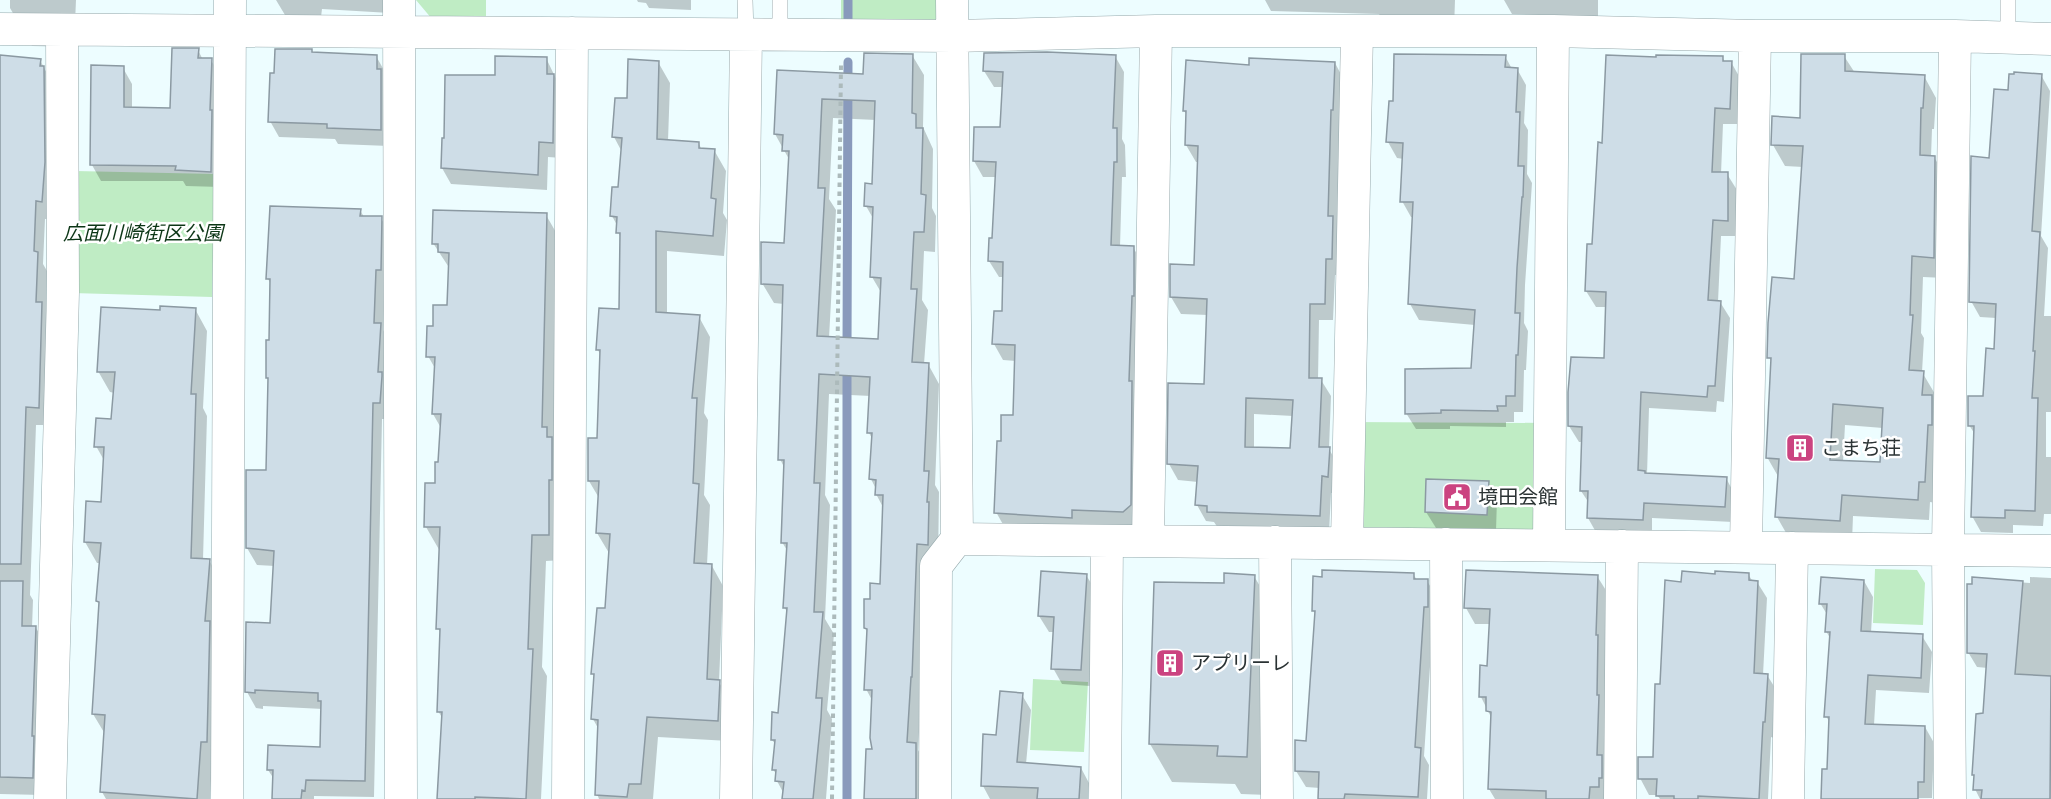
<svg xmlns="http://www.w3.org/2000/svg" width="2051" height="799" font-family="'Libre Baskerville','Noto Sans JP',serif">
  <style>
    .green { fill: #bfecc4 }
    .shadow { fill: #0003; fill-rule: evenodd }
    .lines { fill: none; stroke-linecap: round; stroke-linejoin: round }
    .stream { stroke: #899abc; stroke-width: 9 }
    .building { fill: #cedde7; stroke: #8b99a2; stroke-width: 1.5; fill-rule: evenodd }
    .lane-casing { stroke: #96a9ac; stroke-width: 16 }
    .street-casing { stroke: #96a9ac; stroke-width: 33 }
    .path { stroke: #acbabb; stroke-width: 4; stroke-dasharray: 4.5 4.5; stroke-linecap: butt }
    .lane { stroke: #fff; stroke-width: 15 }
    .street { stroke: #fff; stroke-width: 32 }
    .labels { text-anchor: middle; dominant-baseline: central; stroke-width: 5; stroke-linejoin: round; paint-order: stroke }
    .park-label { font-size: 20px; font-style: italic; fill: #0c3616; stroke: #fff }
    .poi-label { font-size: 20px; fill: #2a3233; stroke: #fff; text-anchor: start }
  </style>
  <rect width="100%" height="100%" fill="#edfdff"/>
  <!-- green -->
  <path class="green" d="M 416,0 L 486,0 L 486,21 L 432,19 Z
    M 841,0 L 953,0 L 953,36 L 841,35 Z
    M 75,171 L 215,174 L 212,297 L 72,293 Z
    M 1349,422 L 1550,423 L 1549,545 L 1347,543 Z
    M 1875,569 L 1917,570 L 1925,583 L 1923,625 L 1873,623 Z
    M 1033,679 L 1088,682 L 1084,752 L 1030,750 Z"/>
  <!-- shadow -->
  <path class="shadow" d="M 10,0 L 76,0 L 74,47 L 32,46 L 10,8 Z
    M 276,0 L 391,0 L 390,13 L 322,9 L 321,17 L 285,15 Z
    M 637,0 L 691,0 L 691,10 L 649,8 L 646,3 L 638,2 Z
    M 1265,0 L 1455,0 L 1454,30 L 1387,28 L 1379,14 L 1271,11 Z
    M 1504,0 L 1598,0 L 1598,17 L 1512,14 Z
    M 198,50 L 203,60 L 211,60 L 220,76 L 220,187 L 186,186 L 183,181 L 101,181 L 92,165 L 123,68 L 132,84 L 132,109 L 171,110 Z
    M 313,54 L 376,56 L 385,72 L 389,146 L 338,144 L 335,139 L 279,137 L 270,121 Z
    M 912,55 L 924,75 L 923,127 L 933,149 L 932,208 L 936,216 L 935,252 L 924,251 L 922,300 L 928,310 L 924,364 L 928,364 L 939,384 L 935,485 L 939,492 L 938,564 L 921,696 L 918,750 L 926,764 L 926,799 L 866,799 L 874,751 L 873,702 L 866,689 L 868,633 L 865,628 L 871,600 L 881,585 L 884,509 L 876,494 L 876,489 L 871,479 L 873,440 L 869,433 L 871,396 L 829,394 L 825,495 L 830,505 L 825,619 L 834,634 L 827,710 L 832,719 L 826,799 L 784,799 L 784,794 L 777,781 L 777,776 L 773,769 L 776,745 L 772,740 L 780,714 L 788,613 L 784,607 L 788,552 L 782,542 L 785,469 L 780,459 L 784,304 L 774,303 L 762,283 L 785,244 L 790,161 L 775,134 L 778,72 L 865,76 ZM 833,118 L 876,120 L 874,185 L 866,206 L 874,220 L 872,277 L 882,294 L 879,341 L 829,338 L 836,210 L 829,199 Z
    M 0,56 L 40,60 L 53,85 L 51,219 L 45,219 L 43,264 L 47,271 L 46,311 L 52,321 L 49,425 L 36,425 L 30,595 L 33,600 L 32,628 L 36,628 L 46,645 L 42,795 L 0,794 Z
    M 1115,56 L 1124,72 L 1122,139 L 1125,145 L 1126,177 L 1122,177 L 1120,247 L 1133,247 L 1142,263 L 1139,521 L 1132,527 L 1005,528 L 996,512 L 1002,443 L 1014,416 L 1016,361 L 1003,360 L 994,344 L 1004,312 L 1004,277 L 999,277 L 989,261 L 994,240 L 997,177 L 983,177 L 974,161 L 1002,129 L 1004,87 L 994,87 L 984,71 Z
    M 1505,56 L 1512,69 L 1517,69 L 1526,85 L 1524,123 L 1528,130 L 1527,174 L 1532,183 L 1525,285 L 1524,323 L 1528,331 L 1526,370 L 1524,370 L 1523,412 L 1514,412 L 1514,422 L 1506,422 L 1506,427 L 1450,426 L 1450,429 L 1416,429 L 1406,413 L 1473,370 L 1475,325 L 1419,320 L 1410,304 L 1414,217 L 1411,217 L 1402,201 L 1404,159 L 1397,158 L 1388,142 L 1390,102 Z
    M 1844,56 L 1855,73 L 1924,76 L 1936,98 L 1934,129 L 1932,129 L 1931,157 L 1934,157 L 1947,179 L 1945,278 L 1923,277 L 1921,333 L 1924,338 L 1922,372 L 1935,394 L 1936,503 L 1930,502 L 1929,520 L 1853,516 L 1852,542 L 1789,538 L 1777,517 L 1779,478 L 1767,457 L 1772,363 L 1769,357 L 1795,280 L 1803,167 L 1785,166 L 1773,145 L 1801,119 ZM 1845,425 L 1883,428 L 1881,463 L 1843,462 Z
    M 1722,57 L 1725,62 L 1731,62 L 1740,78 L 1738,124 L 1723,124 L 1721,174 L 1727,174 L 1737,190 L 1736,236 L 1721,236 L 1718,302 L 1720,302 L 1730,318 L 1724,402 L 1717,401 L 1716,412 L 1649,408 L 1647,475 L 1726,478 L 1735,495 L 1733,522 L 1652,518 L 1652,536 L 1597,534 L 1588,518 L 1589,503 L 1581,491 L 1583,442 L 1579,442 L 1569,426 L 1605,359 L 1607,307 L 1596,307 L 1586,291 L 1593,245 L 1603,144 L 1657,58 Z
    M 546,58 L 562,91 L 562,158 L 548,157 L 547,190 L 451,184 L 442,168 Z
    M 658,62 L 670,83 L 668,141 L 699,144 L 702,150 L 714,150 L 726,171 L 723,213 L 727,220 L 724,256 L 667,251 L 667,314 L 699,317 L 710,337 L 704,413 L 708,420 L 704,495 L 710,505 L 707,565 L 712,566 L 723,586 L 719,682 L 730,702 L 729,741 L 658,737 L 653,799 L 599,799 L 597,794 L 599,730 L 593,719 L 595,678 L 593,673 L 607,610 L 609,553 L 597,533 L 599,498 L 589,481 L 598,439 L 601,356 L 598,350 L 620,311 L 621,238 L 618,232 L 618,227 L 612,216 L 620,189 L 622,152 L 614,137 L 628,100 Z
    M 1335,63 L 1344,80 L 1340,126 L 1337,225 L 1342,234 L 1341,275 L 1335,275 L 1333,320 L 1319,320 L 1318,380 L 1321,380 L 1331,396 L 1329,449 L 1338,465 L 1337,493 L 1331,493 L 1329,533 L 1218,528 L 1214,522 L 1206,521 L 1197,505 L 1198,482 L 1178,480 L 1169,464 L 1206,385 L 1208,315 L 1181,314 L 1171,297 L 1195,266 L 1199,162 L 1196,162 L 1186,145 L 1188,116 L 1184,111 L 1251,66 ZM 1254,414 L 1293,416 L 1291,450 L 1254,449 Z
    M 2041,75 L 2050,91 L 2041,236 L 2048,248 L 2044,316 L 2051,316 L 2051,412 L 2046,412 L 2046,457 L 2051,457 L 2051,514 L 2044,514 L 2043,526 L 2013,525 L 2013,533 L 1981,532 L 1972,516 L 1976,436 L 1969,425 L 1984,398 L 1995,350 L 1996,318 L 1980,317 L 1971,301 L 1991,159 L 2009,91 Z
    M 360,210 L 364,217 L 381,218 L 390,234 L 385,286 L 383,330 L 390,341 L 389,419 L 382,419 L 374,797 L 314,796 L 314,799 L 273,799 L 274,779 L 268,770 L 322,748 L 323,709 L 263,706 L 263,709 L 256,708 L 247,692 L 271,625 L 275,566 L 257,565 L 247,548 L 267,472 L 270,382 L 267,377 L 271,341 L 272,286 L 268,279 Z
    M 546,215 L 561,241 L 563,560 L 546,561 L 542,667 L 547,676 L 541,799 L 439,799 L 443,719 L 438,711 L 441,634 L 438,628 L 441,553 L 426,527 L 436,484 L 441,428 L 433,414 L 436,370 L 428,356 L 435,328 L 449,306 L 450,269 L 433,243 Z
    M 195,309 L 207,331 L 203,408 L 207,416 L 203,560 L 209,560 L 221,582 L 210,799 L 106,799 L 102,792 L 105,734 L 93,714 L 100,606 L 98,601 L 101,563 L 97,563 L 85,542 L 103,504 L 105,462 L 96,446 L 113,420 L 115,393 L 110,392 L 98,371 L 161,312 Z
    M 1428,480 L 1488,483 L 1497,499 L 1496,531 L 1436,528 L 1426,512 Z
    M 1413,574 L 1417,580 L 1427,581 L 1437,597 L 1433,622 L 1424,756 L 1429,765 L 1427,799 L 1319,799 L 1320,788 L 1306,787 L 1296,771 L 1307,742 L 1316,615 L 1313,610 Z
    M 1748,574 L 1753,582 L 1757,582 L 1767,598 L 1763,675 L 1767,675 L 1777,691 L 1774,738 L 1771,737 L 1768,799 L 1660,799 L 1657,795 L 1649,795 L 1640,778 L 1655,759 L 1661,686 L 1683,583 L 1716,576 Z
    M 1086,575 L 1096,591 L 1090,686 L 1062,684 L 1053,668 L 1055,632 L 1049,632 L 1039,616 Z
    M 1254,576 L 1276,614 L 1268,795 L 1241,794 L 1235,784 L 1172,782 L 1150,744 L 1225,585 Z
    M 1597,576 L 1607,592 L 1605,650 L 1606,653 L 1607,799 L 1495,799 L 1489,789 L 1492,719 L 1481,697 L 1482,667 L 1489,668 L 1491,624 L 1475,624 L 1466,608 Z
    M 2030,577 L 2051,578 L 2051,799 L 1980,799 L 1975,789 L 1975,778 L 1974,775 L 1984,714 L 1988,668 L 1977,667 L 1968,652 L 1974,579 L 2030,583 Z
    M 1864,581 L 1873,597 L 1871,633 L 1922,636 L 1932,652 L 1929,693 L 1876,690 L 1874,725 L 1925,727 L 1934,743 L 1932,798 L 1823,799 L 1828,771 L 1830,723 L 1826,716 L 1831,640 L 1826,631 L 1828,616 L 1820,603 Z
    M 1022,695 L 1031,710 L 1026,764 L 1081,768 L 1089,783 L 1088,799 L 990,799 L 983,786 L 998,736 Z"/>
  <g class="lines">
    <!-- stream -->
    <path class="stream" d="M 848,30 L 848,0
      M 847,350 L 848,62
      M 847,799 L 847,363"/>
  </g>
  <!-- building -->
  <path class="building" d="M 172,48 L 199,48 L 198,58 L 212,58 L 210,110 L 212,110 L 211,172 L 175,170 L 176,166 L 90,165 L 91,65 L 124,66 L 124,107 L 170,108 Z
    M 275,49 L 312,49 L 312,52 L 377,55 L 377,69 L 381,69 L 381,130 L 327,128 L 327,124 L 268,122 L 270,73 L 274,73 Z
    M 1047,52 L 1116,55 L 1113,128 L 1117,128 L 1117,162 L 1114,162 L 1111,245 L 1134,246 L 1134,296 L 1132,296 L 1129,381 L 1132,381 L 1131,505 L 1123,512 L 1072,510 L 1072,518 L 994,513 L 997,441 L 1001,441 L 1001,415 L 1013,415 L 1015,345 L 992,344 L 994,311 L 1002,311 L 1003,262 L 988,261 L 989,238 L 992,238 L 996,162 L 973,161 L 974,127 L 1000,127 L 1003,72 L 983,71 L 984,53 Z
    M 864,53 L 913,54 L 912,113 L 916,114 L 916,128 L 923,128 L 921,194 L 926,195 L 924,232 L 914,232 L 911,289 L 917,289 L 912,362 L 929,363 L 924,471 L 929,471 L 927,502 L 929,502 L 928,545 L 917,544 L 912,677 L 911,677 L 907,742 L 916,743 L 916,799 L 864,799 L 866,749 L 872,749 L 870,738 L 872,690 L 864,690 L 867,629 L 864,628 L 864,599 L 870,599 L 870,583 L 880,584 L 883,495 L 875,495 L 876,480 L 869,479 L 872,433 L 867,433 L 870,377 L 819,374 L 814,483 L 820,483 L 814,612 L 823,612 L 816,698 L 822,698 L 821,718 L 813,799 L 782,799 L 784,782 L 775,781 L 776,770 L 772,770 L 775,740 L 771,740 L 772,712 L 778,713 L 787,608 L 783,608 L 787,543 L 781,543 L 784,460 L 778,460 L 783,285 L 761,284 L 761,242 L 784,243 L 789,151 L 782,151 L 783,135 L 774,134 L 777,70 L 863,74 ZM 822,99 L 875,101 L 872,184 L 865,183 L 864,206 L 873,207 L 870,277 L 881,278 L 878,339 L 817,336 L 825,188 L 818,188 Z
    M 1394,54 L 1506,55 L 1505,67 L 1518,68 L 1516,112 L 1520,112 L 1518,166 L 1524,166 L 1523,197 L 1522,197 L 1517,268 L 1515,313 L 1520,313 L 1518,355 L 1516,355 L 1515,396 L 1506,396 L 1506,406 L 1497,406 L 1498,411 L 1441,410 L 1441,413 L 1405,414 L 1405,369 L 1471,368 L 1475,310 L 1408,304 L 1413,202 L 1400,202 L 1403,143 L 1386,142 L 1389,101 L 1393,101 Z
    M 1801,54 L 1845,54 L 1845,71 L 1925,75 L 1923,108 L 1921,108 L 1920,155 L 1935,156 L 1934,258 L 1912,256 L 1910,315 L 1913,315 L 1909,370 L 1924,371 L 1922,395 L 1932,395 L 1932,425 L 1928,425 L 1925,482 L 1919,482 L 1918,500 L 1842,495 L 1840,521 L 1775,517 L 1779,459 L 1766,458 L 1771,358 L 1767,358 L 1768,323 L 1772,277 L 1794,279 L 1803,146 L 1771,145 L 1772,116 L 1800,118 ZM 1833,404 L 1883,408 L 1880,462 L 1830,460 Z
    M 0,55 L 41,59 L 40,66 L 44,66 L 45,162 L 42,202 L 36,201 L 34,251 L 38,252 L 36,302 L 42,302 L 39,408 L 26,407 L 21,564 L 0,564 Z
    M 1606,55 L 1656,57 L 1656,55 L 1723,56 L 1723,61 L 1732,61 L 1730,109 L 1715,108 L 1712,172 L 1728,172 L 1728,221 L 1713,220 L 1708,300 L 1721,301 L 1715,386 L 1708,386 L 1707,397 L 1641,392 L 1638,470 L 1645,471 L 1645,473 L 1727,477 L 1725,507 L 1644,503 L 1643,520 L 1587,518 L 1588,491 L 1580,491 L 1582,427 L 1568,426 L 1568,392 L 1571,357 L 1604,358 L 1606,292 L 1585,291 L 1587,244 L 1592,244 L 1598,142 L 1602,143 Z
    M 495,56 L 547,57 L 547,74 L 554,74 L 553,143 L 539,142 L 538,175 L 441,168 L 442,138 L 444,138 L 445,75 L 495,75 Z
    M 1249,58 L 1335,62 L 1333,110 L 1331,110 L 1328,216 L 1333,216 L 1332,259 L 1326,259 L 1325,304 L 1310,304 L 1309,378 L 1322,378 L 1319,447 L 1330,447 L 1328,477 L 1322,476 L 1320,516 L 1207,512 L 1207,506 L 1195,505 L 1198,466 L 1167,464 L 1168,383 L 1204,384 L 1207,299 L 1170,297 L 1170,264 L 1194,265 L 1198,146 L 1185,145 L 1186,111 L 1183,111 L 1186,60 L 1249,65 ZM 1246,398 L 1293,400 L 1290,448 L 1245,447 Z
    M 628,59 L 659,61 L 657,139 L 699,142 L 699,148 L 715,149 L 711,198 L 716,199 L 713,236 L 656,231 L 656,312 L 700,315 L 692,398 L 697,398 L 693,483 L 699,484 L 694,563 L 712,564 L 707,679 L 720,680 L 718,721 L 647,717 L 641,784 L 629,784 L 627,797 L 595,795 L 598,720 L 591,719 L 594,674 L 591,674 L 597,608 L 605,608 L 610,534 L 596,533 L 599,481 L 588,481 L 588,438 L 597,438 L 600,350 L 596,350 L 599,308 L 619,309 L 620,233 L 616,233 L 617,217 L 610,216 L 612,187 L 618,187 L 622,138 L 612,137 L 615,98 L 627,98 Z
    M 2014,72 L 2042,74 L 2032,231 L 2040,232 L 2033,351 L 2035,351 L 2032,398 L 2038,398 L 2035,511 L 2005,510 L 2005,518 L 1971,517 L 1974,426 L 1968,426 L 1968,396 L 1983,396 L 1986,348 L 1994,349 L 1996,304 L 1969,302 L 1971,156 L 1989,158 L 1994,89 L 2008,90 L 2009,74 L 2014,74 Z
    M 270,206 L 361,209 L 360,216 L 382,216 L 381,270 L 376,270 L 374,323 L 381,323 L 378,372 L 382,372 L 382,376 L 380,403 L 373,403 L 365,781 L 306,780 L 305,791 L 302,790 L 301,799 L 272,799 L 273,770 L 267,770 L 268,745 L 320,747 L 321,701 L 318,701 L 318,693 L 255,690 L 255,693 L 245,692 L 246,622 L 270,623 L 274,551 L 246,548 L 246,470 L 266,470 L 268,378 L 266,378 L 266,340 L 269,340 L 270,279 L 266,279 Z
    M 433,210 L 547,213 L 542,427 L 547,427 L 547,437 L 552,437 L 552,480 L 549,480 L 549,535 L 532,535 L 528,649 L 533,649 L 526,799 L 475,797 L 475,799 L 437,799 L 442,712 L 437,712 L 440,629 L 436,629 L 440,527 L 424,527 L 425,483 L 435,483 L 435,462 L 438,462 L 441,414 L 432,414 L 435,357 L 426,357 L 427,326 L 433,326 L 433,305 L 447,305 L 449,253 L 438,252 L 438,244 L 432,244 Z
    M 160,306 L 196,308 L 191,394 L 196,394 L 191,558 L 210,559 L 205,621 L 210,621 L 207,742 L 201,742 L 197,799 L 100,792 L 105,715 L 92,714 L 99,602 L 96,601 L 101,543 L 84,542 L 86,501 L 101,502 L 104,447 L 94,447 L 96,418 L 111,419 L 115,372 L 97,372 L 101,307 L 160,310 Z
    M 1426,479 L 1489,481 L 1487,515 L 1425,512 Z
    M 1322,570 L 1414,573 L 1414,579 L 1428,579 L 1428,607 L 1424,607 L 1415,747 L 1421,748 L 1418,797 L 1345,794 L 1344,799 L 1318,799 L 1319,772 L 1295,771 L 1295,740 L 1306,741 L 1315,611 L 1312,611 L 1313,576 L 1322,577 Z
    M 1466,570 L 1598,575 L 1596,635 L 1598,635 L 1597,695 L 1599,695 L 1597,755 L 1602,755 L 1602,778 L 1599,778 L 1599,787 L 1590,787 L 1589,799 L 1546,799 L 1546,791 L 1488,789 L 1491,712 L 1486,711 L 1486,697 L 1479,697 L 1480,665 L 1487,666 L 1490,609 L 1464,608 Z
    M 1041,571 L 1087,574 L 1081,670 L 1051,669 L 1054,617 L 1038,616 Z
    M 1682,571 L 1715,574 L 1715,571 L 1749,573 L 1749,580 L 1758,581 L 1754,673 L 1768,674 L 1765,722 L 1763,722 L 1759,799 L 1698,796 L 1698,799 L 1674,799 L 1674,796 L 1656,796 L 1657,779 L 1638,779 L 1638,757 L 1653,757 L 1655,684 L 1660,684 L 1665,580 L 1681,582 Z
    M 1224,573 L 1255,575 L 1247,757 L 1217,756 L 1218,746 L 1149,744 L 1154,582 L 1224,583 Z
    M 1821,577 L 1864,580 L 1861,631 L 1923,634 L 1921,678 L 1868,675 L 1865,724 L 1925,726 L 1924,782 L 1918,782 L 1918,799 L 1821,799 L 1822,769 L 1827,769 L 1829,717 L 1824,717 L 1830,632 L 1825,632 L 1827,604 L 1819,604 Z
    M 1972,577 L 2023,581 L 2015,674 L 2051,676 L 2050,799 L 1981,799 L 1982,790 L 1973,790 L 1974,775 L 1972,775 L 1976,714 L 1983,713 L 1987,654 L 1967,653 L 1967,584 L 1972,584 Z
    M 0,581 L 23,581 L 22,626 L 36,626 L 32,736 L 34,736 L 33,778 L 0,777 Z
    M 1000,691 L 1023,693 L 1017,762 L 1081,767 L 1079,799 L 1037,799 L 1038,788 L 981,786 L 983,734 L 996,735 Z"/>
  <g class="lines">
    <!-- lane casing -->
    <g class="lane-casing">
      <path id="lane" d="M 745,0 L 746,34
        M 780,0 L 780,35
        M 2008,0 L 2008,38"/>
    </g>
    <!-- street casing -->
    <g class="street-casing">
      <path id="street" d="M 399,0 L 401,799
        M 952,0 L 957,539 L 2051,551
        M 0,29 L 953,36 L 1156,31 L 1553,31 L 1755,36 L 1955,36 L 2051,39
        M 1148,541 L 1156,31
        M 1275,542 L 1277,799
        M 1347,543 L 1357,32
        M 1446,544 L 1447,799
        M 1549,545 L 1553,31
        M 1746,547 L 1755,36
        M 50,799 L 63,292 L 62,30
        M 227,799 L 230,0
        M 568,799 L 572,33
        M 736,799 L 746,34
        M 935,799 L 936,566 L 957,539
        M 1105,799 L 1107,541
        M 1620,799 L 1622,546
        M 1788,799 L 1792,548
        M 1950,799 L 1948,549 L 1955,36"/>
    </g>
    <!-- path -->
    <path class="path" d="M 832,799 L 841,65"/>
    <!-- lane -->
    <use href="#lane" class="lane"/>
    <!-- street -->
    <use href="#street" class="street"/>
  </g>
  <!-- icons -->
  <defs>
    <g id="building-square" transform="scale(1.5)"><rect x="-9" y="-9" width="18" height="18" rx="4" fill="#cb4380" stroke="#fff"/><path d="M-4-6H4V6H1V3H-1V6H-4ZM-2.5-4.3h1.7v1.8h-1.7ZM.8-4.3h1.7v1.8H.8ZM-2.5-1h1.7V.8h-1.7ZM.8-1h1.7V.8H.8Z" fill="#fff"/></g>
    <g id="civic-square" transform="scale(1.5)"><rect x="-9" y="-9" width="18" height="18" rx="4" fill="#cb4380" stroke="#fff"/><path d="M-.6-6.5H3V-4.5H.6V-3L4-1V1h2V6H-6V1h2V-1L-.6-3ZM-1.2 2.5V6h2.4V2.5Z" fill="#fff"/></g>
  </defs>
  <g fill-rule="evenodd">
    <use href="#building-square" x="1800" y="448"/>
    <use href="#civic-square" x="1457" y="497"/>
    <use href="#building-square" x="1170" y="663"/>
  </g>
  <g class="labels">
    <!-- park labels -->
    <g class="park-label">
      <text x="143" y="233">広面川崎街区公園</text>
    </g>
    <!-- poi labels -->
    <g class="poi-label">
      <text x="1821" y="448">こまち荘</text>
      <text x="1478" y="497">境田会館</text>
      <text x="1191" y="663">アプリーレ</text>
    </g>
  </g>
</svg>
